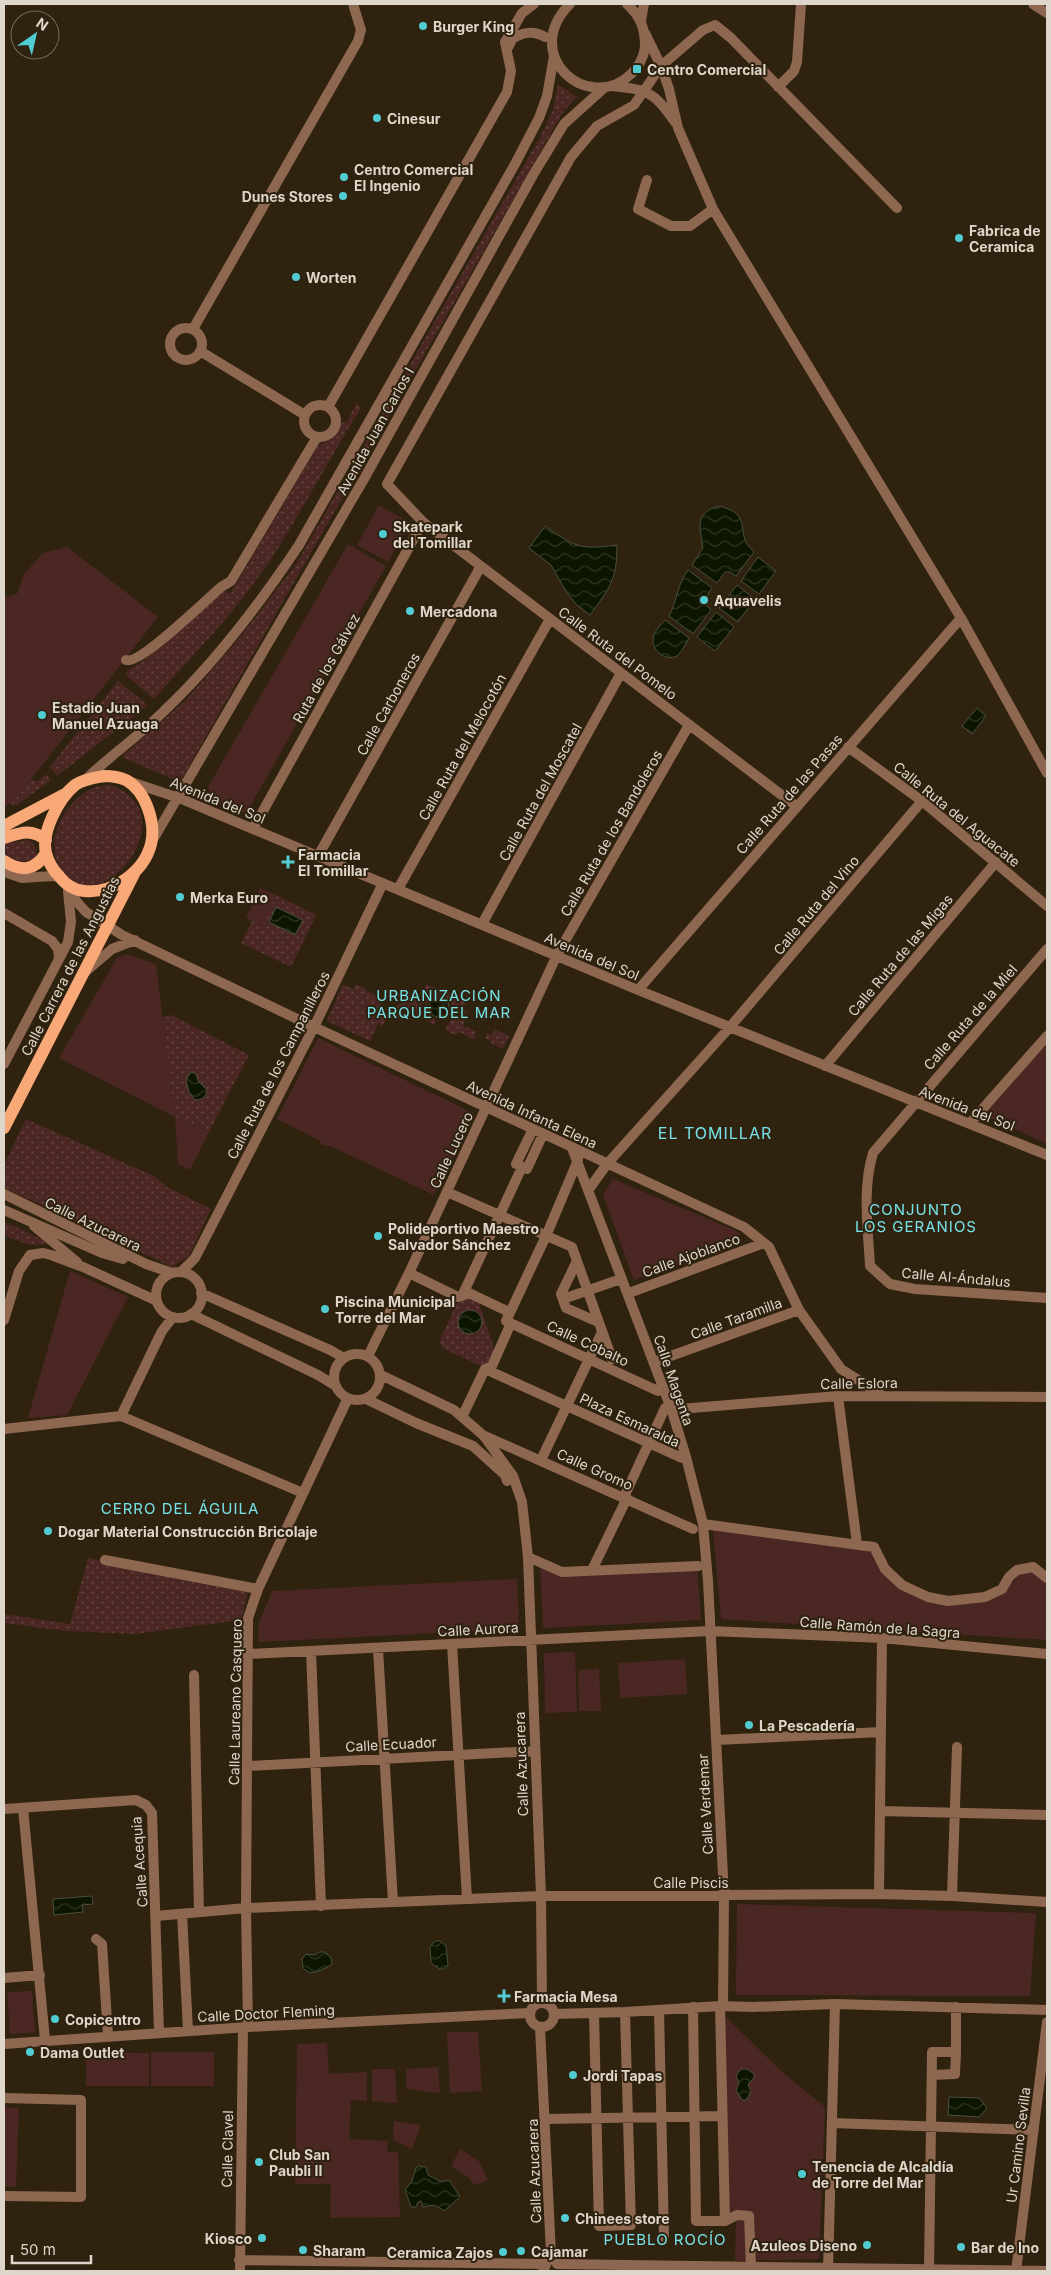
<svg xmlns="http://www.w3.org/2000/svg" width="1051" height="2275" font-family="Inter,sans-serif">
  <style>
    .grass { fill: url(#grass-dots) }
    .green { fill: #4b2723 }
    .water { fill: url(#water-waves); stroke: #4b4f3d }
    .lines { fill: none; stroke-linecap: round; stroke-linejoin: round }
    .minor { stroke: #8e6750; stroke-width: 10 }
    .major { stroke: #f9a877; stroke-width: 12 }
    .poi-dot { fill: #51ccd3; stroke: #2f220f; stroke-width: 2 }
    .labels { text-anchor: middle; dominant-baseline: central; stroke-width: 4; stroke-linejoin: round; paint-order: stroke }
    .poi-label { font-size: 14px; font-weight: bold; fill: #ded6ca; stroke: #2f220f; text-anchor: start }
    .street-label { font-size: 14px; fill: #ded6ca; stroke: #2f220f }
    .neighbourhood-label { font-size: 15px; letter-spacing: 1px; fill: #76e2e8; stroke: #2f220f }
    .quarter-label { font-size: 16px; letter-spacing: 1px; fill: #76e2e8; stroke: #2f220f }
  </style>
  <defs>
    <pattern id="grass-dots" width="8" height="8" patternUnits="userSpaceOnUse" patternTransform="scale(1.25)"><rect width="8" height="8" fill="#4b2723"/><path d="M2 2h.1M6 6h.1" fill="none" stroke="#644642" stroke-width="1.8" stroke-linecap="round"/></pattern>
    <pattern id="water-waves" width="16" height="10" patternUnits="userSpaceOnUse" patternTransform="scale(1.25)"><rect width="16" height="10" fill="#0c1500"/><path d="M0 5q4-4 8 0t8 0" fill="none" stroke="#2f3624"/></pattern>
  </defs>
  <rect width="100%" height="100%" fill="#2f220f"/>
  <!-- grass -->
  <path class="grass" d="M 558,84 L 577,97 L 563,112 L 180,782 L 121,757 L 185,701 L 241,636 L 296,564 L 540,137 L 553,110 Z
    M 356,403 L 361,408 C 321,471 289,540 242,599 C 215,633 183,666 154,699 L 127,676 L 126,672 L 146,659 L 223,590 L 230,594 L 318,446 L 335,436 L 341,423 L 347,422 Z
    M 118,681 L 148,705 L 57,776 L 50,767 Z
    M 46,774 L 51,780 L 17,805 L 10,805 L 31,780 L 38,781 Z
    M 110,785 C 192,813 97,930 60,868 C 43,839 66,799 95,787 C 100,786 106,785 110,785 Z
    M 29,840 L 36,847 L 37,856 C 25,865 17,861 4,856 L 4,844 Z
    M 276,895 L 316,915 L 291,967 L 241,943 L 252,921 L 262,925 Z
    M 343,984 L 353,989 L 356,984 L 363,988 L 364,987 L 366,990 L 377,996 L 376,1000 L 382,1005 L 381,1008 L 394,1014 L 398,1003 L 401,1004 L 403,990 L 421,998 L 426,984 L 460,997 L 459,1000 L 464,1002 L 467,1000 L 463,1010 L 467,1012 L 463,1026 L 476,1031 L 474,1040 L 460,1032 L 455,1035 L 445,1030 L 451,1020 L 452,1004 L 444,995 L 433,996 L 426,1005 L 423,1003 L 422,1005 L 429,1016 L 436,1020 L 435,1025 L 404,1009 L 398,1020 L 388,1017 L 381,1027 L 379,1022 L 370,1041 L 329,1022 L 327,1020 Z
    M 171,1015 L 249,1055 L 209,1132 L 175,1117 L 162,1017 Z
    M 494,1029 L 509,1036 L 503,1049 L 491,1043 L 491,1041 L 485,1038 L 487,1033 L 492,1035 Z
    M 26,1119 L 154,1176 L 167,1187 L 211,1209 L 189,1256 L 172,1267 L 5,1188 L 4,1165 Z
    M 4,1221 L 51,1244 L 29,1245 L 4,1235 Z
    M 470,1297 L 478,1301 L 496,1353 L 491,1362 L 481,1366 L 444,1349 L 439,1342 L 457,1303 Z
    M 88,1558 L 248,1592 L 241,1620 L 135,1634 L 66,1631 L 4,1623 L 4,1614 L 70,1624 Z"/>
  <!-- green -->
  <path class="green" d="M 379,505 L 409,522 L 388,562 L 357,545 Z
    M 348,544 L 386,566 L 246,814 C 231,808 212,806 208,787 Z
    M 67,547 L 158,617 L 15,800 L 4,807 L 4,597 L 17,594 L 24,574 L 43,553 Z
    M 260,888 L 276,895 L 262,926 L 246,918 Z
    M 127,954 L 156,964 L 175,1117 L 209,1132 L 190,1170 L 178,1164 L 175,1117 L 59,1058 L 117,958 Z
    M 318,1038 L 475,1114 L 434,1195 L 330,1146 L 322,1145 L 319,1140 L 277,1119 Z
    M 1047,1043 L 1047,1144 L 989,1117 L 986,1113 Z
    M 613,1179 L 739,1232 L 741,1242 L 634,1280 L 603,1195 Z
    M 70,1271 L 128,1297 L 67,1415 L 28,1418 Z
    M 713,1529 L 864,1548 L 873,1554 L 885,1576 L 902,1590 L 926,1601 L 1003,1592 L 1022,1572 L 1032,1572 L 1047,1583 L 1047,1640 L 721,1619 Z
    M 540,1565 L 562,1575 L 697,1568 L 701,1620 L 543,1628 Z
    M 517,1579 L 519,1629 L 258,1642 L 259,1623 L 272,1591 Z
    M 575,1652 L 577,1712 L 545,1713 L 544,1653 Z
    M 685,1659 L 687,1694 L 620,1698 L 618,1663 Z
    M 599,1669 L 601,1711 L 579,1711 L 578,1670 Z
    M 737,1904 L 1036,1913 L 1030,1996 L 736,1995 Z
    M 32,1991 L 35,2032 L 10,2034 L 7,1992 Z
    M 723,2014 L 781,2071 L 825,2107 L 819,2259 L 735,2261 L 736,2220 L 728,2217 Z
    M 447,2032 L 478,2032 L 482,2091 L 450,2093 Z
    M 327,2043 L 329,2074 L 367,2072 L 367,2101 L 351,2100 L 349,2139 L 388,2141 L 387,2152 L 398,2152 L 400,2217 L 330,2218 L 331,2184 L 295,2184 L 297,2044 Z
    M 86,2052 L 149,2053 L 149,2086 L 86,2086 Z
    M 151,2052 L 214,2052 L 214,2086 L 151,2086 Z
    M 438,2067 L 440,2093 L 406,2089 L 406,2069 Z
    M 372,2069 L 395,2069 L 397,2103 L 372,2101 Z
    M 4,2107 L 19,2108 L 16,2187 L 4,2186 Z
    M 394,2121 L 421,2125 L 412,2149 L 393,2140 Z
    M 460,2149 L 479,2161 L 488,2180 L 474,2185 L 468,2177 L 451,2166 Z"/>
  <!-- water -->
  <path class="water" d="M 719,506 C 756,515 732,533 754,552 L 736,576 L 730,572 L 725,572 L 717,583 L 692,565 L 703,548 C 700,527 694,513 719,506 Z
    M 545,526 C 575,547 580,550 617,545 C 617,580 610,587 590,615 L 577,605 L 567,593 L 551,565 L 529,548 Z
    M 758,557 L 776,571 L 759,594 L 741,581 Z
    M 688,570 L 712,588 L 705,599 L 706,605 L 711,610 L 693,634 L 669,616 C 677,601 677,585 688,570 Z
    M 737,585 L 755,599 L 738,622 L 719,608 Z
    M 716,612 L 734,627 L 715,651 L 697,637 Z
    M 665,620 L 689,638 C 686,643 682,651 678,655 C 668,663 652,651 653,640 C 653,632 660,626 665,620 Z
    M 977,708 L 986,716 L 972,734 L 962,726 Z
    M 276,907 L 303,920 L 295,935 L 269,922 Z
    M429 1007a10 10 0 1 1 20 0a10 10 0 1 1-20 0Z
    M 191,1072 L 196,1074 L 198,1081 L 207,1090 C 206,1097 202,1100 195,1100 L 189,1092 L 186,1080 Z
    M458 1322a12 12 0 1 1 24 0a12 12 0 1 1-24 0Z
    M 92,1896 L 93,1904 L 82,1905 L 83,1912 L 54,1915 L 53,1899 Z
    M 435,1941 L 440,1941 L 446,1946 L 448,1965 L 444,1969 L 439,1969 L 437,1966 L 434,1966 L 431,1962 L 430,1947 Z
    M 319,1952 L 325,1952 L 331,1958 L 332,1964 C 325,1969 318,1972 310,1973 L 303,1968 L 302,1959 L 306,1954 L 316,1955 Z
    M 741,2069 L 747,2069 L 754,2074 L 754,2078 L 748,2084 L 751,2092 L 746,2100 L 742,2100 L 736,2090 L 739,2083 L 736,2076 Z
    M 949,2097 L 979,2098 L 987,2108 L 979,2117 L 948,2115 Z
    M 419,2166 L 426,2167 L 428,2175 L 442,2182 L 449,2180 L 460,2197 L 444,2211 L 435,2205 L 423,2207 L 421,2201 L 418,2202 L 416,2207 L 411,2207 L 405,2190 L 412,2181 L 416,2168 Z"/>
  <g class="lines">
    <!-- minor -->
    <path class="minor" d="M 570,4 C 519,55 588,115 631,74 C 638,68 644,57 645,47 C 645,28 641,17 627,4
      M 1033,4 L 1047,13
      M 641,21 L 644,4
      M 645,33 L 661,66 L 634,105 L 597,126 L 571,157 L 387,484 L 423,522 L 796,806
      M 509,46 L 512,39 C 523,32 533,30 545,37
      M 611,86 C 649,90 653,91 675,122
      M 778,87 L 794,71 L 797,62 L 801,4
      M 647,180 L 638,209 L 671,226 L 690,226 L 713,209
      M 897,208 L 731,38 L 715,25 L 703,30 L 661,66 L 669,89 L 678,128 L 713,209 L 961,618 L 1047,773
      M170 344a16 16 0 1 1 32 0a16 16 0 1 1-32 0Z
      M 193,329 L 358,41 L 361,30 L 353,4
      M 200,351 L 305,415
      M304 421a16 16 0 1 1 32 0a16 16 0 1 1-32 0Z
      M 328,407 L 507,92 L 511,71 L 505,42 L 522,13 L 534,4
      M 126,660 C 140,665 207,599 221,587 L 231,581 L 317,437
      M 848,747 L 922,801 L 1047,906
      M 86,779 C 111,755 140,735 164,711 C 216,662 259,605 299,545 L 515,164 L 539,118 L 547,96 L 554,56
      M 128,781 L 179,798 L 638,990 L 1047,1155
      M 253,829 L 423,522
      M 151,843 L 364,479 L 533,175 L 564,124 L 604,88
      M 318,856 L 481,566
      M 4,872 L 22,878 L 52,876 L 59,877
      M 67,885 L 77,902 L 86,912 L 122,935 L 314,1027 L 744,1227 L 769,1247 L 799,1310 L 841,1369 L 883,1396
      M 398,889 L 550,619
      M 4,913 L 52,941 L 58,949 L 59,959
      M 482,924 L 621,673
      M 1047,949 L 873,1153 C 862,1189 868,1229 870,1266 L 890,1284 L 915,1289 L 1047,1298
      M 84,973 L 112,949 L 135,940
      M 638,990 L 961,618
      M 4,1064 L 68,942 L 71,922 L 68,891
      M 825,1066 L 996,862
      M 971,1122 L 1047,1036
      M 533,1129 L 516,1164 L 527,1169 L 543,1134
      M 572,1148 L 672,1411 L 686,1457 L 703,1524 L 708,1581 L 724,1895 L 723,2006
      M 578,1160 L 546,1236 L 506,1321 L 658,1391
      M 589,1189 L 607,1164 L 730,1027 L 922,801
      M 447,1192 L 572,1247 L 612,1359
      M 4,1194 L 146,1264 L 172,1273
      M 4,1210 L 102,1253 L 123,1259
      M 34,1226 L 77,1262
      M 577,1261 L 561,1294 L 566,1308 L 598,1322
      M 181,1272 L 195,1258 L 314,1027 L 383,883
      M156 1295a23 23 0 1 1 46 0a23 23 0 1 1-46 0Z
      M 409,1273 L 458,1297 L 469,1293 L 509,1312
      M 201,1293 L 330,1350 L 344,1358
      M 629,1293 L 764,1243
      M 462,1296 L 522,1167
      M 563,1299 L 618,1280
      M 191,1314 L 318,1375 L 336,1386
      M 4,1320 L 19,1271 L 30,1255 L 43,1253 L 51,1255 L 83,1267 L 157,1301
      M334 1377a23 23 0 1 1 46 0a23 23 0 1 1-46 0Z
      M 368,1356 L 409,1273 L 557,955 L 689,725
      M 654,1362 L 799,1310
      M 485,1369 L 682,1458
      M 381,1375 L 454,1410 L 484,1436 L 513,1476 L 522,1502 L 528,1557 L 541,1896 L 542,2003
      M 838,1396 L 857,1544
      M 366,1399 L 416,1423 L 473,1446 L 505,1475 L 507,1481
      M 672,1411 L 680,1409 L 838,1396 L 1047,1397
      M 121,1416 L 162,1331 L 173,1317
      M 462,1417 L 485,1369 L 492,1366 L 511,1323
      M 4,1429 L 121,1416 L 303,1493
      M 485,1436 L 693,1529
      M 541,1460 L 602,1332
      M 624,1497 L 665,1408
      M 703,1524 L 874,1547 L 885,1569 L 902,1585 L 928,1597 L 948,1601 L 985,1597 L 1002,1589 L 1009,1577 L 1017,1570 L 1033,1567 L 1047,1578
      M 528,1557 L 562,1572 L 698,1566
      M 105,1560 L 258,1589
      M 592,1570 L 627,1498
      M 452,1644 L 467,1899
      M 378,1649 L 393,1902
      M 311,1651 L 321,1906
      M 247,1654 L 710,1631 L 882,1638 L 1047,1654
      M 194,1675 L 199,1912
      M 716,1740 L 881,1732
      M 248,1766 L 535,1751
      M 23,1808 L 45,2040
      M 4,1809 L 136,1800 L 146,1805 L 152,1813 L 159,2032
      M 880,1811 L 1047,1815
      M 879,1894 L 952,1896 L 1047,1902
      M 952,1896 L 957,1747
      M 182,1914 L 188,2031
      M 156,1916 L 246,1908 L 541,1896 L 879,1894 L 882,1638
      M 96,1939 L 102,1944 L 108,2036
      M 4,1978 L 40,1975
      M530 2015a12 12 0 1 1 24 0a12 12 0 1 1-24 0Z
      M 693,2007 L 696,2221 L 725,2221 L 720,2006
      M 659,2010 L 664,2237
      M 594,2013 L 599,2226 L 631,2225 L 625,2012
      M 554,2014 L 625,2012 L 720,2006 L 753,2007 L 835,2004 L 1047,2010
      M 248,2027 L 246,1908 L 248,1618 L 258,1589 L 348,1398
      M 540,2027 L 551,2254 L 543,2271
      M 4,2044 L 248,2027 L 530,2013
      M 932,2075 L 955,2074 L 956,2052
      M 4,2098 L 81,2100 L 81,2197 L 4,2196
      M 546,2119 L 722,2116
      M 832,2123 L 1034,2130
      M 725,2221 L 737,2215 L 749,2216 L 751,2267
      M 239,2260 L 546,2264
      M 557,2264 L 1047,2271
      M 929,2270 L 932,2052 L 956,2052 L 956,2007
      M 240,2271 L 243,2027
      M 828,2271 L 835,2004
      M 1016,2271 L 1047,2022"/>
    <!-- major -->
    <path class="major" d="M 104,776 C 111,776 119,777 126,780 C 146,791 156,823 151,844 C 144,872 113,894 84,891 C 74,890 65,884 59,876 C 53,870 48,861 46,853 C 41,832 59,798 75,785 C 84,779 94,778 104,776 Z
      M 4,826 L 65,794
      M 4,838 C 20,833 31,828 46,840
      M 4,861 C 21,872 35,871 46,853
      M 4,1128 L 134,874"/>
  </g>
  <!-- markers -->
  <g class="poi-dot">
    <circle cx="423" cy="26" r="5"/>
    <rect x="632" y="64" width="10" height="10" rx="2.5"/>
    <circle cx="377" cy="118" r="5"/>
    <circle cx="344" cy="177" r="5"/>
    <circle cx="343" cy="196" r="5"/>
    <circle cx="959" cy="238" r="5"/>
    <circle cx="296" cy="277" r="5"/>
    <circle cx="383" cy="534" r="5"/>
    <circle cx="704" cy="600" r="5"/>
    <circle cx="410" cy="611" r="5"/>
    <circle cx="42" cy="715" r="5"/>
    <path d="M285.5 854.5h5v5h5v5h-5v5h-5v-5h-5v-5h5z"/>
    <circle cx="180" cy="897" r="5"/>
    <circle cx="378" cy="1236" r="5"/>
    <circle cx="325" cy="1309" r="5"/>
    <circle cx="48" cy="1531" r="5"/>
    <circle cx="749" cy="1725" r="5"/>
    <path d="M501.5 1988.5h5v5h5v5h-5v5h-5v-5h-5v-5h5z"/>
    <circle cx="55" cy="2019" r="5"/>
    <circle cx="30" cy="2052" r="5"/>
    <circle cx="573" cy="2075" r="5"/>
    <circle cx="259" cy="2162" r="5"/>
    <circle cx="802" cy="2174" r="5"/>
    <circle cx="565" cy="2218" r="5"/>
    <circle cx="262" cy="2238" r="5"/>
    <circle cx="867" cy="2245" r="5"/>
    <circle cx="961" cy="2247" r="5"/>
    <circle cx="303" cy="2250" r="5"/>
    <circle cx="521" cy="2251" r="5"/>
    <circle cx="503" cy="2252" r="5"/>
  </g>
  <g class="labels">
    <!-- poi labels -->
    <g class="poi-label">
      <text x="433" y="26">Burger King</text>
      <text x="647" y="69">Centro Comercial</text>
      <text x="387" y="118">Cinesur</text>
      <text x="354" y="169">Centro Comercial<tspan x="354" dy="16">El Ingenio</tspan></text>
      <text x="333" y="196" text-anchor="end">Dunes Stores</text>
      <text x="969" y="230">Fabrica de<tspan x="969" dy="16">Ceramica</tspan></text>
      <text x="306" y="277">Worten</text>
      <text x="393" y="526">Skatepark<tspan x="393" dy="16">del Tomillar</tspan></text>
      <text x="714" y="600">Aquavelis</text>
      <text x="420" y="611">Mercadona</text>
      <text x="52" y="707">Estadio Juan<tspan x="52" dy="16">Manuel Azuaga</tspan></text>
      <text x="298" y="854">Farmacia<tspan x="298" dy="16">El Tomillar</tspan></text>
      <text x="190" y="897">Merka Euro</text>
      <text x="388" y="1228">Polideportivo Maestro<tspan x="388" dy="16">Salvador Sánchez</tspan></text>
      <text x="335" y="1301">Piscina Municipal<tspan x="335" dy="16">Torre del Mar</tspan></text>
      <text x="58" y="1531">Dogar Material Construcción Bricolaje</text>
      <text x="759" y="1725">La Pescadería</text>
      <text x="514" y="1996">Farmacia Mesa</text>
      <text x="65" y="2019">Copicentro</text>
      <text x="40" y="2052">Dama Outlet</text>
      <text x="583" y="2075">Jordi Tapas</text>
      <text x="269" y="2154">Club San<tspan x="269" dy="16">Paubli II</tspan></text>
      <text x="812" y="2166">Tenencia de Alcaldía<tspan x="812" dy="16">de Torre del Mar</tspan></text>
      <text x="575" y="2218">Chinees store</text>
      <text x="252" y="2238" text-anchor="end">Kiosco</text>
      <text x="857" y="2245" text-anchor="end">Azuleos Diseno</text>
      <text x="971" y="2247">Bar de Ino</text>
      <text x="313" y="2250">Sharam</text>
      <text x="531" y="2251">Cajamar</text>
      <text x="493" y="2252" text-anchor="end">Ceramica Zajos</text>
    </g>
    <!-- street labels -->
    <g class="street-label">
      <text transform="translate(375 431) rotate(-61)">Avenida Juan Carlos I</text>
      <text transform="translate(618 653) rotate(37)">Calle Ruta del Pomelo</text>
      <text transform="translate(326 668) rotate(-61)">Ruta de los Gálvez</text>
      <text transform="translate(388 704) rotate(-61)">Calle Carboneros</text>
      <text transform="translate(462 747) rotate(-61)">Calle Ruta del Melocotón</text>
      <text transform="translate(540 792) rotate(-61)">Calle Ruta del Moscatel</text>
      <text transform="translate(789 794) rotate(-49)">Calle Ruta de las Pasas</text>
      <text transform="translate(218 800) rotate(22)">Avenida del Sol</text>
      <text transform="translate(957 814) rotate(39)">Calle Ruta del Aguacate</text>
      <text transform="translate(611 833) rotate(-60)">Calle Ruta de los Bandoleros</text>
      <text transform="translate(816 905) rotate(-50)">Calle Ruta del Vino</text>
      <text transform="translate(900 955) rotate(-50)">Calle Ruta de las Migas</text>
      <text transform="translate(592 956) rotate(23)">Avenida del Sol</text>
      <text transform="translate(70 966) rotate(-63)">Calle Carrera de las Angustias</text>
      <text transform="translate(970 1017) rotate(-49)">Calle Ruta de la Miel</text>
      <text transform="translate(278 1065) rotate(-63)">Calle Ruta de los Campanilleros</text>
      <text transform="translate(967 1108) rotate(21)">Avenida del Sol</text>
      <text transform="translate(532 1114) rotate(25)">Avenida Infanta Elena</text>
      <text transform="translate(451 1150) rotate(-65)">Calle Lucero</text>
      <text transform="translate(93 1224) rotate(26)">Calle Azucarera</text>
      <text transform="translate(691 1255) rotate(-20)">Calle Ajoblanco</text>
      <text transform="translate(956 1277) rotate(5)">Calle Al-Ándalus</text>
      <text transform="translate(736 1318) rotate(-20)">Calle Taramilla</text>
      <text transform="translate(588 1343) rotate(25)">Calle Cobalto</text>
      <text transform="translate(674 1380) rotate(71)">Calle Magenta</text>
      <text transform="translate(859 1383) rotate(-1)">Calle Eslora</text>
      <text transform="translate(630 1420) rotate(25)">Plaza Esmaralda</text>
      <text transform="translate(595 1469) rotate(24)">Calle Gromo</text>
      <text transform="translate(880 1627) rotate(4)">Calle Ramón de la Sagra</text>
      <text transform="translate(478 1629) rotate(-3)">Calle Aurora</text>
      <text transform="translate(235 1702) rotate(-89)">Calle Laureano Casquero</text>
      <text transform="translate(391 1744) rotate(-3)">Calle Ecuador</text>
      <text transform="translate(521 1764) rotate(-92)">Calle Azucarera</text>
      <text transform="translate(705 1804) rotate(-93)">Calle Verdemar</text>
      <text transform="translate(139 1862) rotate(-94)">Calle Acequia</text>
      <text x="691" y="1882">Calle Piscis</text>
      <text transform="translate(266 2013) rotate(-3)">Calle Doctor Fleming</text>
      <text transform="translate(1018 2145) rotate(-83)">Ur Camino Sevilla</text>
      <text transform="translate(227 2149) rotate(-89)">Calle Clavel</text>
      <text transform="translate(534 2171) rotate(-92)">Calle Azucarera</text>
    </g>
    <!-- neighbourhood labels -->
    <g class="neighbourhood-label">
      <text x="439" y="995">URBANIZACIÓN<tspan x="439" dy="17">PARQUE DEL MAR</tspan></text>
      <text x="916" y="1209">CONJUNTO<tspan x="916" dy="17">LOS GERANIOS</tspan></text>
      <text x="180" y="1508">CERRO DEL ÁGUILA</text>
      <text x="665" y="2239">PUEBLO ROCÍO</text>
    </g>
    <!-- quarter labels -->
    <g class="quarter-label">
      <text x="715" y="1133">EL TOMILLAR</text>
    </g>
  </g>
  <!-- border -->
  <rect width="1051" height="2275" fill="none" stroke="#ded6ca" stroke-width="10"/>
  <!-- north arrow -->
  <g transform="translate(35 35) rotate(34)"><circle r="24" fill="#2f220f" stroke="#756a5a"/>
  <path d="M0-4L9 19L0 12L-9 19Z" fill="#51ccd3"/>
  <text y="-8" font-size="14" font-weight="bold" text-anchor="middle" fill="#ded6ca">N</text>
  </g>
  <!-- scale -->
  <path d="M12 2255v8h79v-8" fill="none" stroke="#ded6ca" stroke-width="2.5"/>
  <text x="20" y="2255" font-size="15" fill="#ded6ca" stroke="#2f220f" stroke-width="4" paint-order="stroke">50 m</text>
</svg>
